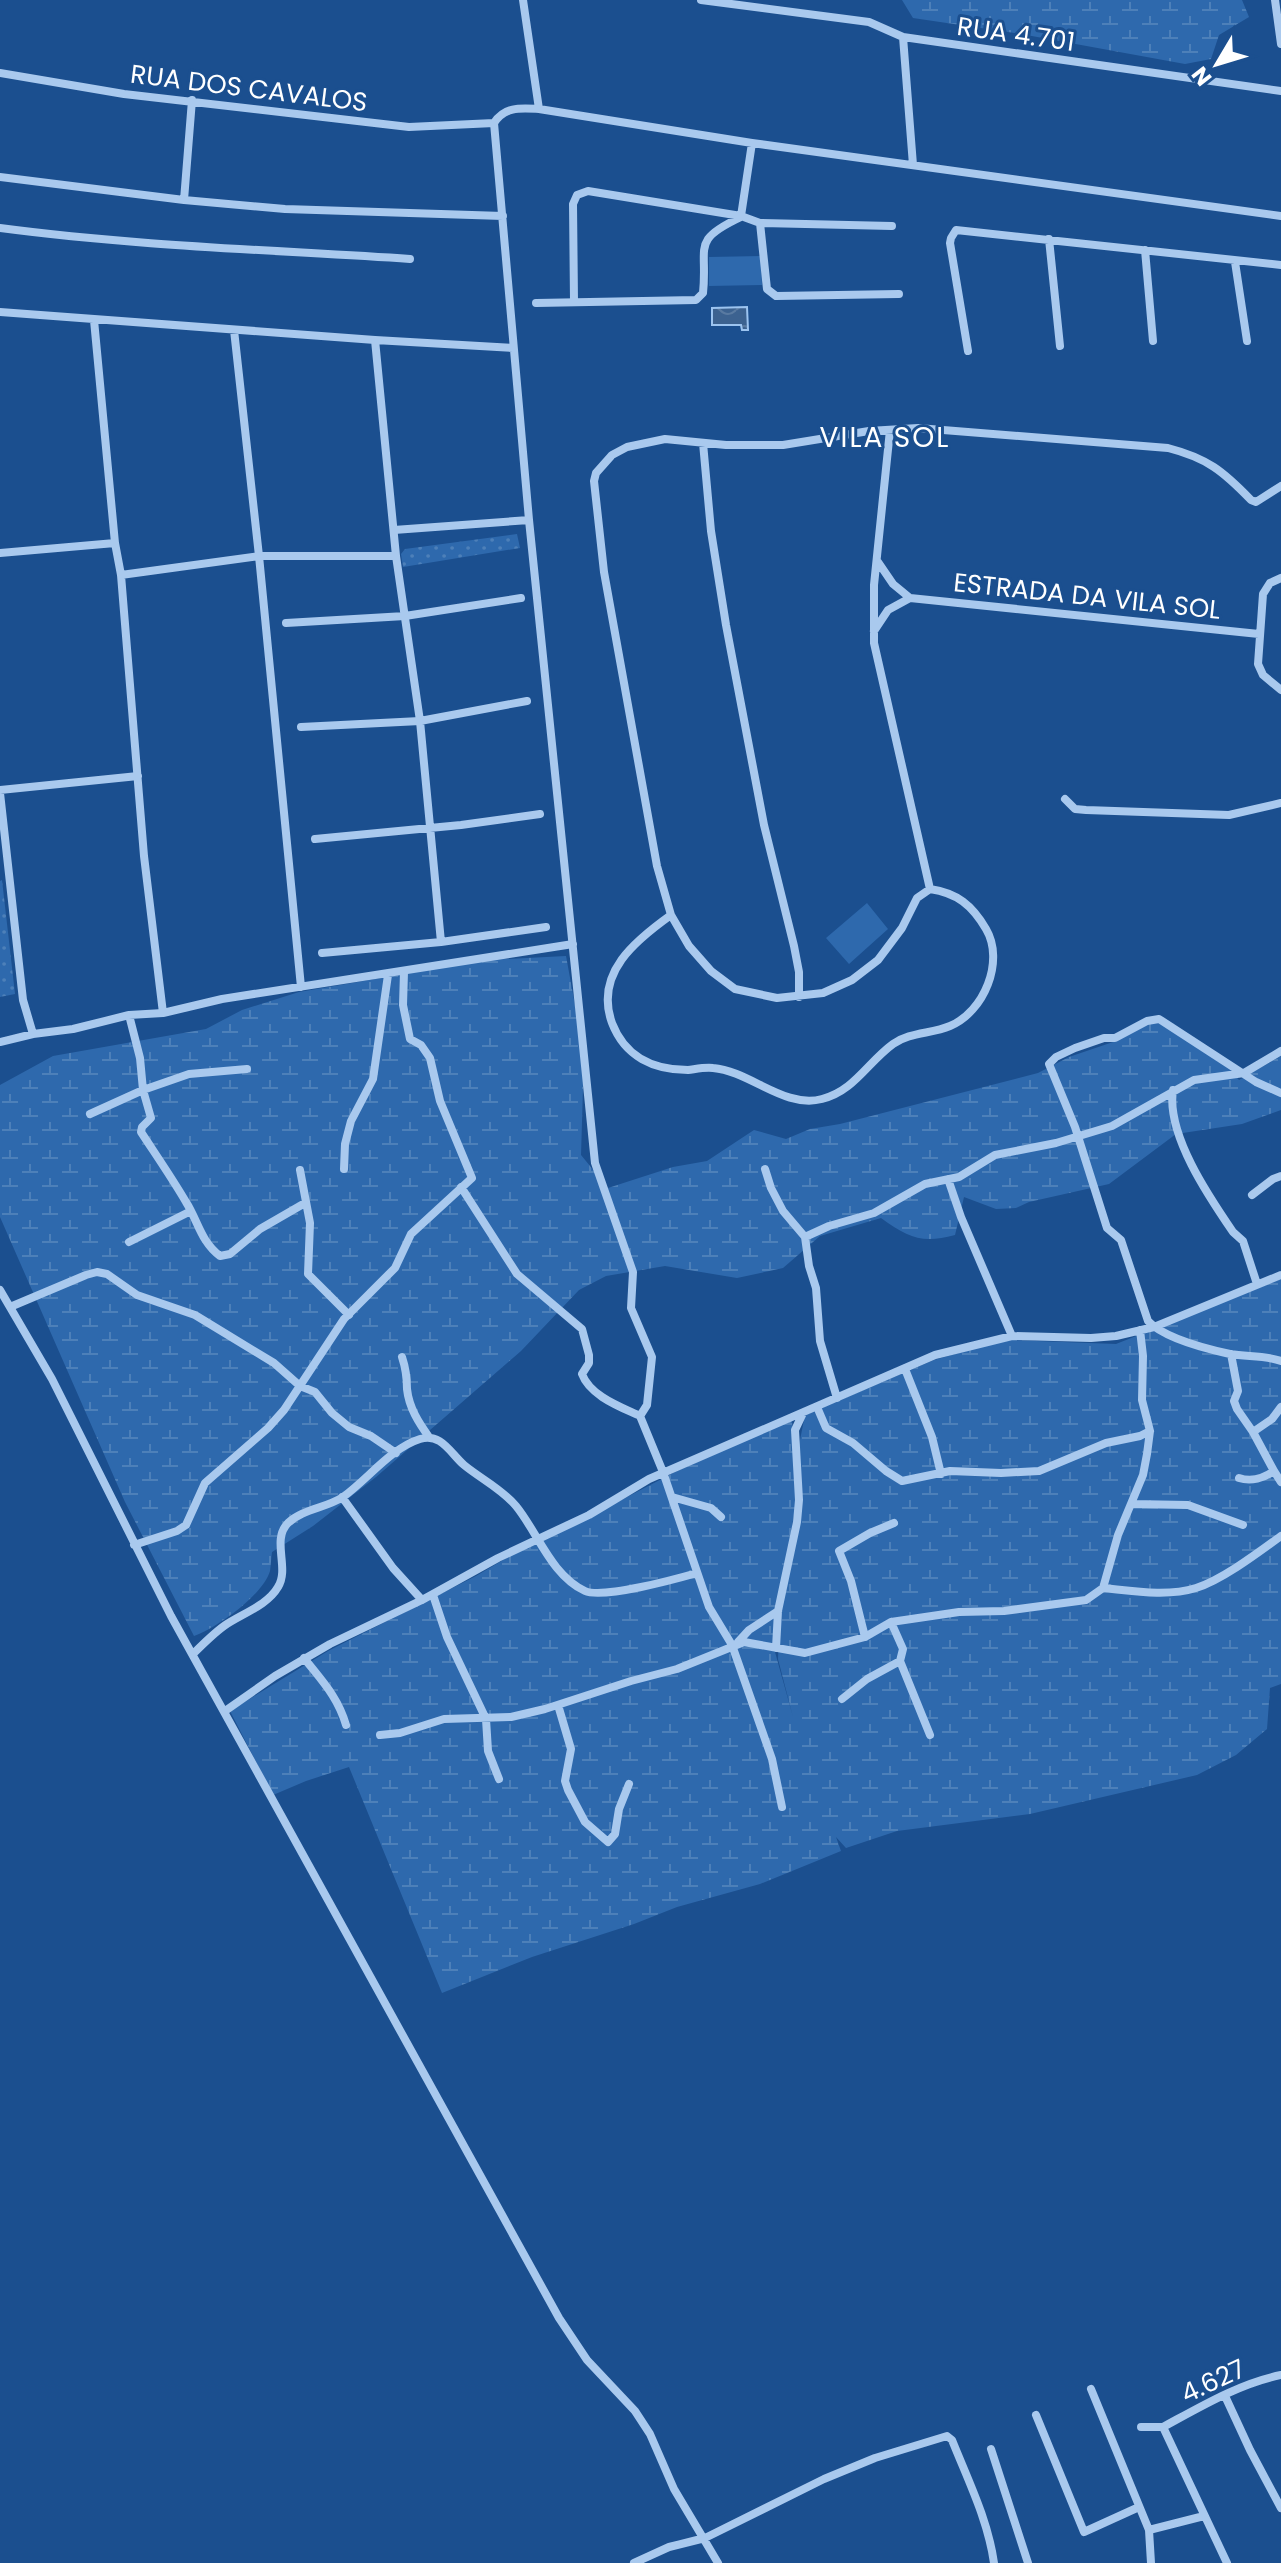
<svg xmlns="http://www.w3.org/2000/svg" width="1281" height="2563" font-family="Poppins,sans-serif">
  <style>
    .grass { fill: url(#grass-dots) }
    .wetland { fill: url(#wetland-marsh) }
    .pitch { fill: #2e69ad }
    .water { fill: url(#water-waves); stroke: #9cc4f0; stroke-width: 2 }
    .lines { fill: none; stroke-linecap: round; stroke-linejoin: round }
    .street { stroke: #a9c9ee; stroke-width: 8 }
    .labels { text-anchor: middle; dominant-baseline: central; stroke-width: 6; stroke-linejoin: round; paint-order: stroke }
    .street-label { font-size: 26px; fill: #fff; stroke: #1b4f8f }
    .neighbourhood-label { font-size: 28px; letter-spacing: 2px; fill: #fff; stroke: #1b4f8f }
  </style>
  <defs>
    <pattern id="grass-dots" width="8" height="8" patternUnits="userSpaceOnUse" patternTransform="scale(2)"><rect width="8" height="8" fill="#2e69ad"/><path d="M2 2h.1M6 6h.1" fill="none" stroke="#4d80b9" stroke-width="1.8" stroke-linecap="round"/></pattern>
    <pattern id="wetland-marsh" width="20" height="14" patternUnits="userSpaceOnUse" patternTransform="scale(2)"><rect width="20" height="14" fill="#2e69ad"/><path d="M1 5h8M5 5V1M11 12h8M15 12V8" fill="none" stroke="#4d80b9"/></pattern>
    <pattern id="water-waves" width="16" height="10" patternUnits="userSpaceOnUse" patternTransform="scale(2)"><rect width="16" height="10" fill="#3c6290"/><path d="M0 5q4-4 8 0t8 0" fill="none" stroke="#597aa1"/></pattern>
  </defs>
  <rect width="100%" height="100%" fill="#1b4f8f"/>
  <!-- grass -->
  <path class="grass" d="M 517,534 L 520,548 L 403,567 L 401,554 L 405,549 Z
    M 2,880 L 15,994 L 0,997 L 0,881 Z"/>
  <!-- wetland -->
  <path class="wetland" d="M 902,0 L 1242,0 L 1249,17 L 1219,35 L 1211,59 L 1185,64 L 1021,34 L 913,18 Z
    M 566,956 L 584,1054 L 581,1155 L 608,1188 L 673,1167 L 707,1161 L 754,1130 L 786,1139 L 810,1129 L 840,1124 L 1038,1073 L 1069,1057 L 1116,1041 L 1145,1024 L 1159,1023 L 1229,1068 L 1239,1080 L 1281,1056 L 1281,1110 L 1242,1124 L 1176,1134 L 1109,1184 L 1029,1202 L 1016,1208 L 996,1209 L 964,1197 L 955,1235 C 922,1244 909,1238 881,1218 L 820,1236 L 783,1268 L 737,1278 L 665,1266 L 606,1276 L 579,1290 L 521,1351 L 376,1477 L 313,1526 L 272,1552 C 271,1558 271,1565 270,1571 C 263,1595 217,1628 194,1636 L 125,1502 L 0,1217 L 0,1085 L 53,1056 L 206,1029 L 242,1010 L 299,992 L 487,960 Z
    M 1281,1279 L 1281,1684 L 1270,1688 L 1267,1729 L 1236,1755 L 1197,1775 L 1030,1814 L 897,1831 L 846,1848 L 836,1837 L 841,1851 L 760,1884 L 677,1907 L 634,1924 L 532,1957 L 442,1993 L 349,1767 L 306,1781 L 273,1795 L 230,1711 L 328,1651 L 476,1576 L 515,1553 L 533,1546 L 677,1471 L 792,1420 L 797,1497 L 775,1627 L 775,1652 L 793,1717 L 778,1659 L 780,1616 L 797,1538 L 799,1445 L 805,1415 L 934,1360 L 977,1348 L 1011,1340 L 1116,1344 Z"/>
  <!-- pitch -->
  <path class="pitch" d="M 761,256 L 762,285 L 709,286 L 709,257 Z
    M 867,903 L 888,929 L 849,964 L 826,938 Z"/>
  <!-- water -->
  <path class="water" d="M 747,307 L 748,330 L 742,330 L 741,325 L 712,325 L 712,308 Z"/>
  <g class="lines">
    <!-- street -->
    <path class="street" d="M 523,0 L 539,109
      M 701,0 L 869,22 L 903,37 L 1281,91
      M 1275,0 L 1281,44
      M 903,37 L 913,165
      M 0,73 L 124,94 L 409,127 L 494,123
      M 0,177 L 184,200 L 285,209 L 503,216
      M 184,200 L 192,100
      M 741,216 L 752,143
      M 760,223 L 892,226
      M 0,228 C 136,246 273,250 410,259
      M 1049,239 L 1060,346
      M 1145,250 L 1153,341
      M 1235,262 L 1247,341
      M 574,301 L 573,204 L 577,195 L 588,191 L 741,216 L 760,223 L 767,289 L 776,296 L 899,294
      M 536,303 L 696,300 L 703,293 C 708,246 690,241 741,217
      M 0,312 L 375,340 L 513,348
      M 94,320 L 115,543 L 121,575 L 144,856 L 163,1013
      M 234,330 L 259,556 L 301,987
      M 375,340 L 396,556
      M 968,351 L 950,243 L 951,238 L 956,230 L 1281,265
      M 890,430 L 874,585 L 874,643 L 930,889
      M 703,443 L 711,531 L 726,625 L 764,825 L 794,946 L 799,972 L 799,997
      M 394,530 L 529,520
      M 0,553 L 115,543
      M 878,562 L 893,584 L 910,598 L 1259,634
      M 121,575 L 259,556 L 396,556 L 420,721 L 527,701
      M 1281,578 L 1270,583 L 1263,594 L 1258,664 L 1263,675 L 1281,690
      M 286,623 L 405,616 L 521,598
      M 874,631 L 888,610 L 910,598
      M 301,727 L 420,721 L 441,942
      M 0,790 L 138,776
      M 0,793 L 23,1000 L 33,1034
      M 1065,799 L 1075,809 L 1086,810 L 1229,815 L 1281,803
      M 315,839 L 461,825 L 540,814
      M 671,915 C 636,940 594,973 612,1023 C 625,1057 654,1070 688,1070 C 696,1069 705,1067 713,1068 C 750,1071 784,1109 822,1099 C 854,1091 867,1063 893,1044 C 910,1032 931,1034 950,1026 C 984,1012 1005,961 986,929 C 972,905 957,893 930,889 L 917,898 L 902,928 L 878,960 L 852,980 L 823,993 L 777,998 L 735,989 L 711,971 L 689,946 L 671,915 L 657,866 L 604,572 L 594,481 L 596,473 L 612,455 L 627,447 L 665,439 L 726,445 L 783,445 L 869,431 L 918,428 L 1168,448 C 1207,458 1223,471 1251,500 L 1256,502 L 1281,486
      M 322,953 L 441,942 L 546,927
      M 129,1015 L 140,1058 L 143,1090 L 151,1118 L 142,1127 L 141,1132 C 156,1155 172,1178 186,1202 C 198,1221 201,1242 220,1256 L 230,1254 L 260,1229 L 305,1203
      M 0,1042 L 33,1034 L 73,1029 L 129,1015 L 163,1013 L 222,999 L 573,944
      M 1173,1090 C 1166,1134 1209,1197 1233,1232 L 1243,1241 L 1257,1284
      M 1281,1093 L 1256,1082 L 1159,1019 L 1147,1021 L 1115,1038 L 1104,1038 L 1075,1048 L 1056,1057 L 1049,1064 L 1075,1127 L 1107,1228 L 1121,1240 L 1148,1321 C 1164,1338 1207,1349 1230,1354 C 1248,1357 1264,1355 1281,1361
      M 90,1114 L 143,1090 L 189,1074 L 247,1069
      M 344,1169 L 345,1144 L 351,1121 L 373,1079 L 388,975
      M 765,1169 L 771,1188 L 783,1211 L 805,1237 L 809,1266 L 816,1288 L 820,1341 L 837,1398
      M 300,1170 L 310,1223 L 308,1274 L 349,1315
      M 948,1179 L 961,1217 L 1012,1336
      M 461,1187 L 517,1274 L 582,1329 L 589,1355 L 589,1363 L 582,1374 C 590,1396 621,1407 640,1416
      M 1252,1195 L 1273,1179 L 1281,1176
      M 805,1237 L 829,1226 L 874,1213 L 925,1184 L 959,1177 L 995,1155 L 1056,1143 L 1112,1126 L 1194,1080 L 1244,1073 L 1281,1051
      M 129,1242 L 191,1211
      M 0,1290 L 52,1379 L 171,1616 L 559,2318 L 587,2360 L 635,2411 L 650,2434 L 674,2489 L 718,2563
      M 10,1307 L 86,1275 L 97,1272 L 107,1274 L 137,1295 L 195,1315 L 274,1363 L 300,1386 L 315,1392 L 332,1413 L 349,1427 L 371,1436 L 396,1453
      M 1231,1354 L 1238,1391 L 1234,1401 L 1237,1409 L 1253,1432 L 1274,1471
      M 402,1357 C 406,1369 407,1377 407,1389 C 409,1408 419,1423 429,1437
      M 905,1369 L 932,1437 L 941,1474
      M 817,1407 L 826,1428 L 853,1443 L 886,1471 L 902,1481 L 950,1471 L 1001,1473 L 1039,1471 L 1106,1443 L 1140,1436 L 1150,1431
      M 1253,1432 L 1272,1419 L 1281,1407
      M 1239,1478 C 1251,1482 1264,1478 1274,1471 L 1281,1482
      M 342,1497 L 393,1568 L 422,1600
      M 672,1497 L 711,1508 L 721,1517
      M 1132,1504 L 1188,1505 L 1243,1525
      M 134,1545 L 177,1531 L 186,1525 L 205,1483 L 268,1428 L 284,1410 L 344,1319 L 395,1268 L 411,1234 L 472,1178 L 440,1101 L 430,1058 L 421,1045 L 410,1039 L 403,1005 L 404,972
      M 1103,1588 C 1133,1591 1167,1597 1196,1588 C 1222,1580 1259,1552 1281,1536
      M 433,1595 L 447,1637 L 486,1719 L 488,1751 L 499,1779
      M 891,1622 L 903,1649 L 900,1661 L 930,1735
      M 865,1637 L 851,1581 L 839,1551 L 870,1533 L 894,1523
      M 738,1642 L 749,1630 L 778,1611
      M 776,1648 L 778,1611 L 797,1522 L 799,1500 L 795,1430 L 803,1413
      M 193,1654 C 203,1644 213,1634 224,1626 C 241,1614 267,1606 278,1587 C 290,1568 271,1540 288,1523 C 303,1509 326,1508 343,1497 C 368,1479 391,1448 420,1439 C 441,1432 451,1454 464,1465 C 481,1479 502,1489 516,1506 C 538,1533 551,1575 585,1591 C 603,1599 676,1579 697,1573
      M 304,1658 C 322,1681 338,1697 346,1725
      M 842,1699 L 867,1679 L 900,1661
      M 558,1705 L 571,1749 L 565,1781 L 568,1790 L 585,1822 L 608,1842 L 615,1834 L 619,1809 L 629,1784
      M 225,1711 L 275,1676 L 330,1644 L 422,1600 L 498,1558 L 589,1515 L 649,1479 L 935,1355 L 1012,1336 L 1091,1338 L 1116,1336 L 1154,1327 L 1281,1275
      M 380,1735 L 400,1733 L 444,1719 L 511,1717 L 545,1709 L 631,1681 L 677,1669 L 744,1642 L 805,1653 L 865,1637 L 891,1622 L 959,1612 L 1004,1611 L 1086,1600 L 1103,1588 L 1118,1535 L 1143,1475 L 1147,1454 L 1150,1431 L 1142,1400 L 1143,1356 L 1140,1330
      M 782,1807 L 772,1759 L 732,1645 L 709,1607 L 663,1472 L 640,1416 L 647,1405 L 652,1357 L 631,1308 L 633,1272 L 595,1163 L 529,520 L 494,123 C 505,106 521,108 539,109 L 752,143 L 1281,216
      M 1091,2389 L 1149,2530 L 1151,2563
      M 1225,2396 L 1250,2450 L 1281,2508
      M 1036,2415 L 1084,2532 L 1139,2507
      M 1141,2427 L 1163,2427 L 1227,2563
      M 1163,2427 C 1200,2407 1240,2383 1281,2375
      M 991,2449 L 1028,2563
      M 1149,2530 L 1204,2516
      M 634,2563 L 669,2547 L 705,2538 L 824,2479 L 875,2458 L 947,2436 L 952,2440 C 968,2480 988,2520 994,2563"/>
  </g>
  <g class="labels">
    <!-- street labels -->
    <g class="street-label">
      <text transform="translate(1016 34) rotate(8)">RUA 4.701</text>
      <text transform="translate(249 88) rotate(7)">RUA DOS CAVALOS</text>
      <text transform="translate(1087 596) rotate(6)">ESTRADA DA VILA SOL</text>
      <text transform="translate(1213 2381) rotate(-25)">4.627</text>
    </g>
    <!-- neighbourhood labels -->
    <g class="neighbourhood-label">
      <text x="885" y="437">VILA SOL</text>
    </g>
  </g>
  <!-- north arrow -->
  <g transform="translate(1217 64) rotate(232)" stroke="#1b4f8f" stroke-width="6" paint-order="stroke">
  <path d="M0-6L14 30L0 20L-14 30Z" fill="#ffffff"/>
  <text y="-12" font-size="22" font-weight="bold" text-anchor="middle" fill="#ffffff">N</text>
  </g>
</svg>
